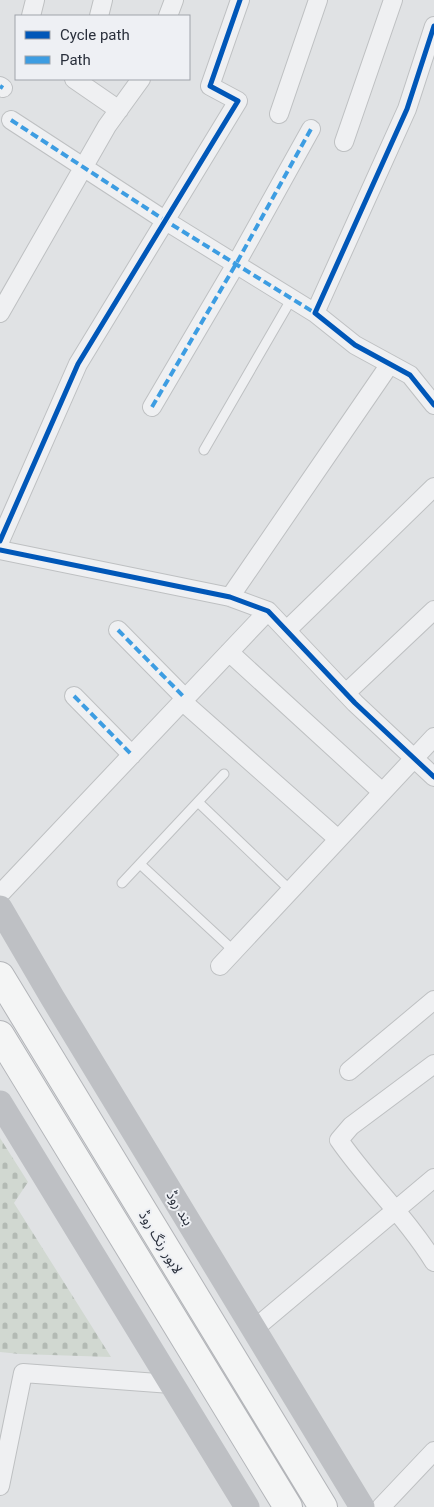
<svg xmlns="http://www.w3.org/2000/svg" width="434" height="1507" font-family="Roboto,'Noto Sans Arabic',sans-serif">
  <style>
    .cemetery { fill: url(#cemetery-stones) }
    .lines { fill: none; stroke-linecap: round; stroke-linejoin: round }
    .lane-casing { stroke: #bec0c2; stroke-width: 11 }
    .street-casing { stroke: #bec0c2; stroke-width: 20 }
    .highway-casing { stroke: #b3b5b9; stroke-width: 30 }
    .lane { stroke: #eff0f2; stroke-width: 9 }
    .street { stroke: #eff0f2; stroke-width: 18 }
    .secondary { stroke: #bec0c4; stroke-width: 25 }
    .highway { stroke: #f4f5f5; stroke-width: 28 }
    .quiet { stroke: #3d9de2; stroke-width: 4; stroke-dasharray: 8 4; stroke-linecap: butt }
    .cycleway-casing { stroke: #eef0f4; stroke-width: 8 }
    .cycleway { stroke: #0057b8; stroke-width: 5 }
    .labels { text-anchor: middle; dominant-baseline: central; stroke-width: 4; stroke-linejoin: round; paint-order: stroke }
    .street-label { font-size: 14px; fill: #292f3b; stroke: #eef0f4 }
  </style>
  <defs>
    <pattern id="cemetery-stones" width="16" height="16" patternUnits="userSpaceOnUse" patternTransform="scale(1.25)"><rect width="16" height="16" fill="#d1d8d1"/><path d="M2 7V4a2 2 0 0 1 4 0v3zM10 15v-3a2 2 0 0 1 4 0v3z" fill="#b3bab4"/></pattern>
  </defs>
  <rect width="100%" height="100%" fill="#e0e2e4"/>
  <!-- cemetery -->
  <path class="cemetery" d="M 0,1138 L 28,1182 L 14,1203 L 111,1357 L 20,1354 L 0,1352 Z"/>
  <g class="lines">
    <!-- lane casing -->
    <g class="lane-casing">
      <path id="lane" d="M 204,450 L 292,298
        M 198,802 L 290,890
        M 140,864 L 234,951
        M 122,883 L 224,774"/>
    </g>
    <!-- street casing -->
    <g class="street-casing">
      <path id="street" d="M 31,16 L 35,0
        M 99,16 L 103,0
        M 168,16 L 174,0
        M 434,26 L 407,109 L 315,313 L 355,345 L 410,375 L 434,405
        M 74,79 L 119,110
        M 0,86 L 3,88
        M 279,114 L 318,0
        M 11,120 L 166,221 L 315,313
        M 344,142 L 393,0
        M 0,313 L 107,126 L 141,79
        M 152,407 L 236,264 L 311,129
        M 0,541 L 78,364 L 238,101 L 210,86 L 240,0
        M 0,550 L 230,597 L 268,611 L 355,703 L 434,777
        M 230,597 L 390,364
        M 118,630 L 185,698
        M 287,630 L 434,487
        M 229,652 L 382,792
        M 346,693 L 434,610
        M 74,696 L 132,755
        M 182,701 L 338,839
        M 0,894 L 268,611
        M 220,966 L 434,737
        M 434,1064 L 351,1126 L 339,1140 C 368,1182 407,1218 434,1262
        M 349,1071 L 434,1000
        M 254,1329 L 434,1178
        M 0,1486 L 23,1373 L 171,1384
        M 381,1507 L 434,1451"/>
    </g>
    <!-- highway casing -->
    <g class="highway-casing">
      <path id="highway" d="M 0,976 L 323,1507
        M 0,1035 L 288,1507"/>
    </g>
    <!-- lane -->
    <use href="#lane" class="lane"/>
    <!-- street -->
    <use href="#street" class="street"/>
    <!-- secondary -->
    <path class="secondary" d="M 0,908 L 52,997 L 362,1507
      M 0,1103 L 247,1507"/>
    <!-- highway -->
    <use href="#highway" class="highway"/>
    <!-- quiet -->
    <path class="quiet" d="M 0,86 L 3,88
      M 11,120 L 166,221 L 315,313
      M 152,407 L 236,264 L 311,129
      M 118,630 L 185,698
      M 74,696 L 132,755"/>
    <!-- cycleway casing -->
    <g class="cycleway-casing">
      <path id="cycleway" d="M 434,26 L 407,109 L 315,313 L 355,345 L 410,375 L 434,405
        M 0,541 L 78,364 L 238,101 L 210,86 L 240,0
        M 0,550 L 230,597 L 268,611 L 355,703 L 434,777"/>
    </g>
    <!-- cycleway -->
    <use href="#cycleway" class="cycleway"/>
  </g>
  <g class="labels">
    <!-- street labels -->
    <g class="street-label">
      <text transform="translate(180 1208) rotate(59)">بند روڈ</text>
      <text transform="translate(161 1242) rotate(59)">لاہور رنگ روڈ</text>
    </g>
  </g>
  <!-- legend -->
  <rect x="15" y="15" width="175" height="65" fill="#eef0f4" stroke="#9fa3aa"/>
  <rect x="25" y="31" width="25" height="8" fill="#0057b8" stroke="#9fa3aa"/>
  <text x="60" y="40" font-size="15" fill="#292f3b">Cycle path</text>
  <rect x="25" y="56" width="25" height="8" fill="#3d9de2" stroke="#9fa3aa"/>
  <text x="60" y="65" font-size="15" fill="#292f3b">Path</text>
</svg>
